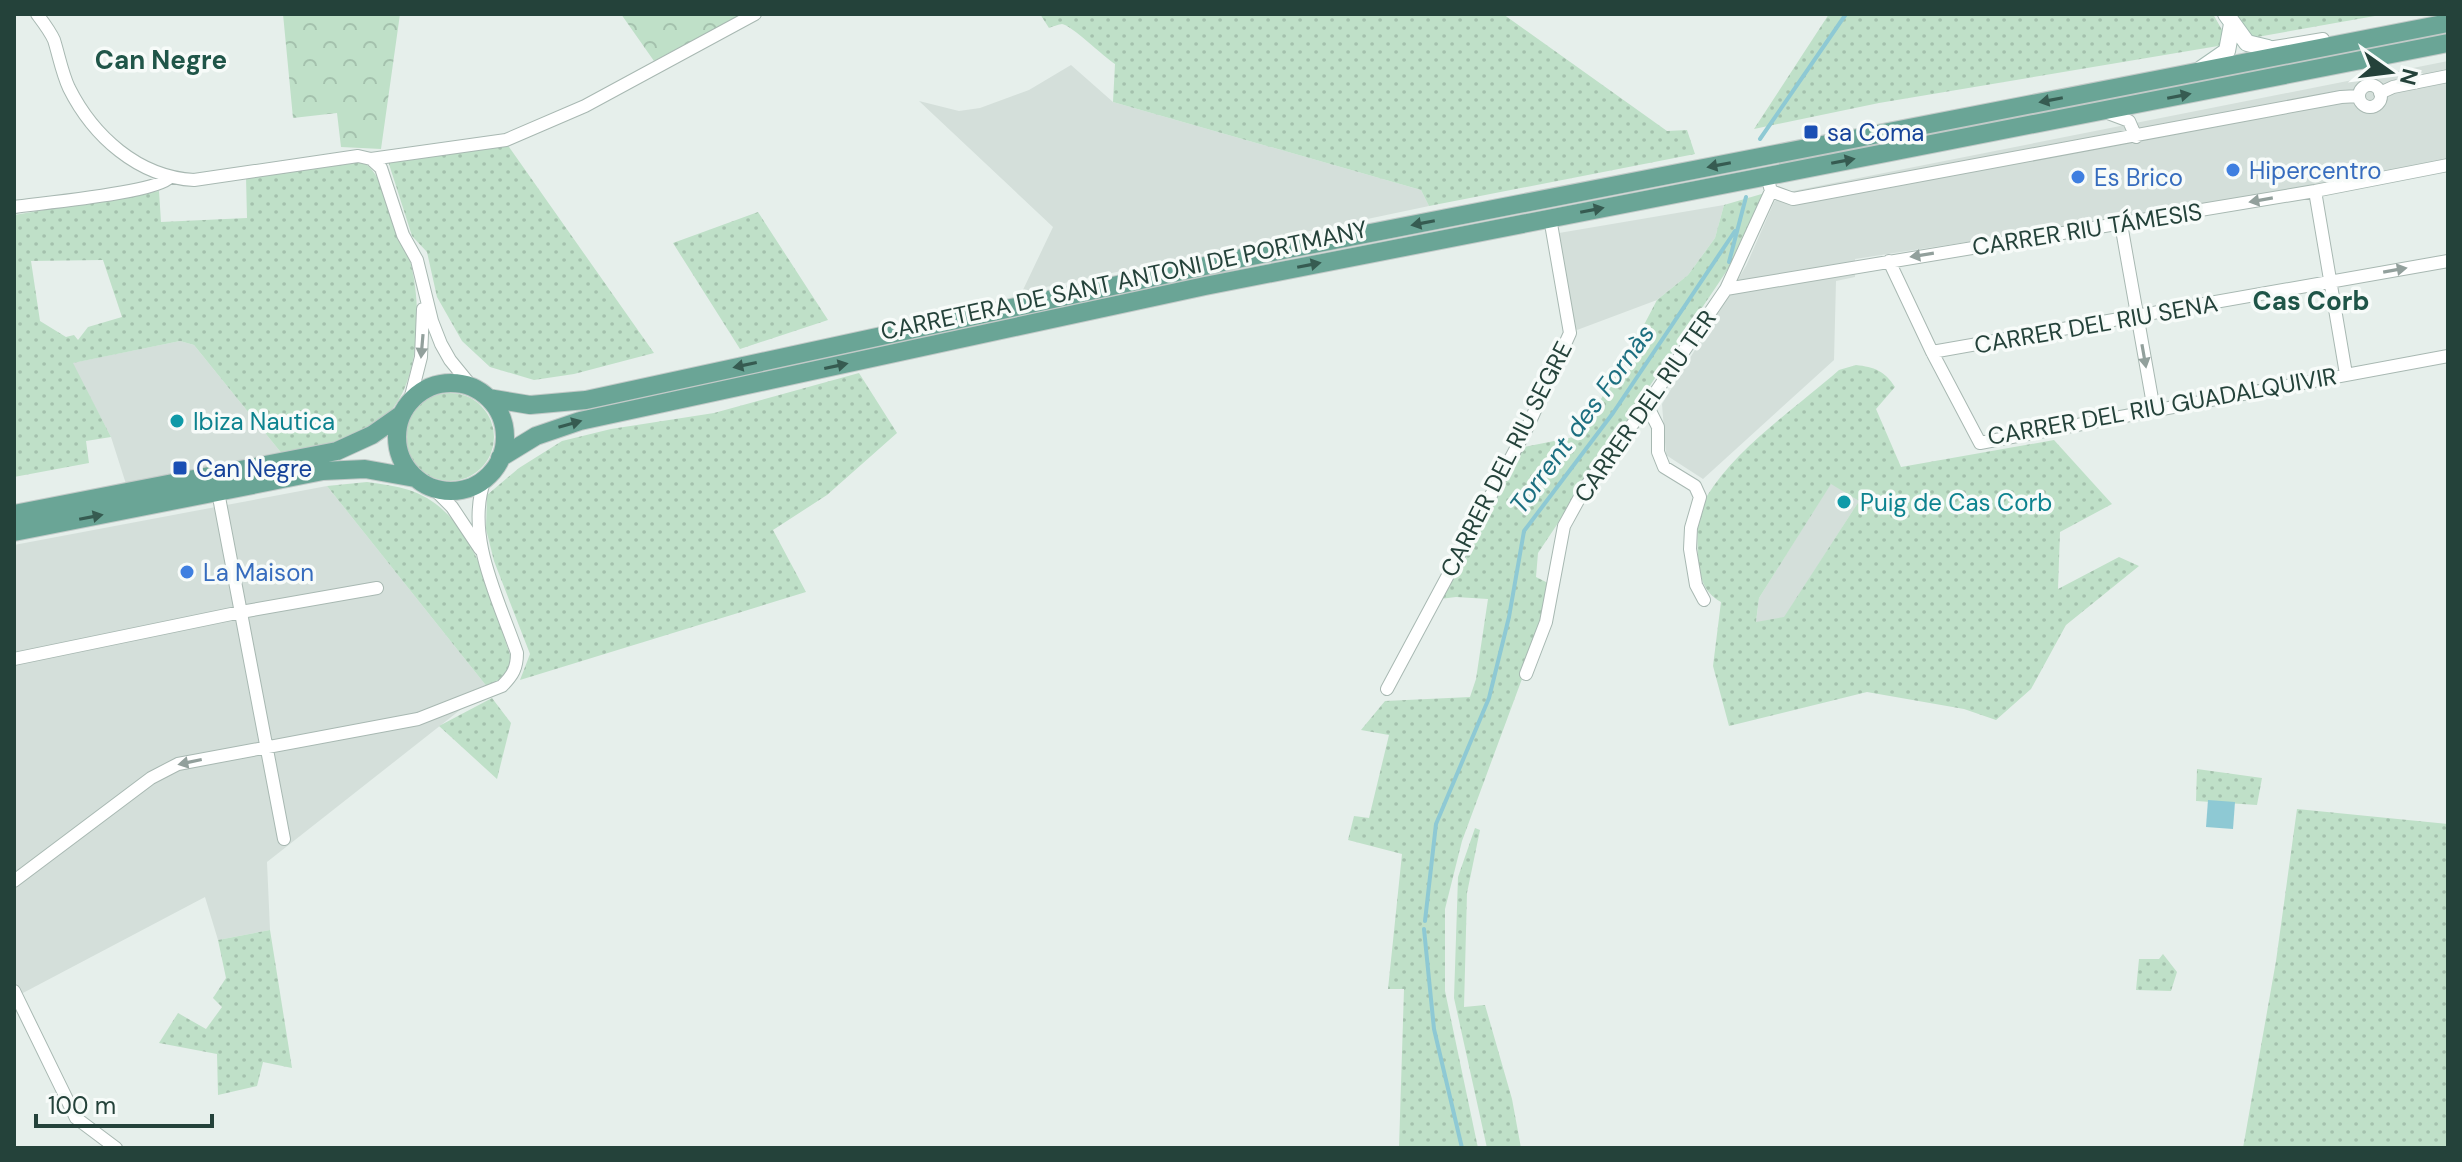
<svg xmlns="http://www.w3.org/2000/svg" width="2462" height="1162" font-family="'DM Sans',sans-serif">
  <style>
    .built { fill: #d4dfda }
    .grass { fill: url(#grass-dots); fill-rule: evenodd }
    .forest { fill: url(#forest-crowns) }
    .water { fill: #8ec9d4 }
    .lines { fill: none; stroke-linecap: round; stroke-linejoin: round }
    .stream { stroke: #8ec9d4; stroke-width: 4 }
    .street-casing { stroke: #a8b8b2; stroke-width: 14 }
    .secondary-casing { stroke: #a4bbb3; stroke-width: 18 }
    .primary-casing { stroke: #c2cac8; stroke-width: 20 }
    .street { stroke: #fff; stroke-width: 12 }
    .secondary { stroke: #fff; stroke-width: 16 }
    .primary { stroke: #6aa596; stroke-width: 18 }
    .oneway { fill: #365b51 }
    .oneway2 { fill: #92a09c }
    .transit-dot { fill: #1a4fb4; stroke: #f7fbf9; stroke-width: 3 }
    .shop-dot { fill: #3f7fe0; stroke: #f7fbf9; stroke-width: 3 }
    .culture-dot { fill: #0f9aa8; stroke: #f7fbf9; stroke-width: 3 }
    .labels { text-anchor: middle; dominant-baseline: central; stroke-width: 7; stroke-linejoin: round; paint-order: stroke }
    .transit-label { font-size: 24px; fill: #164399; stroke: #f7fbf9; text-anchor: start }
    .shop-label { font-size: 24px; fill: #366cbe; stroke: #f7fbf9; text-anchor: start }
    .street-label { font-size: 24px; fill: #24423a; stroke: #f7fbf9 }
    .culture-label { font-size: 24px; fill: #0d838f; stroke: #f7fbf9; text-anchor: start }
    .neighbourhood-label { font-size: 26px; font-weight: bold; fill: #1f5548; stroke: #f7fbf9 }
    .water-label { font-size: 26px; font-style: italic; fill: #1c6f80; stroke: #f7fbf9 }
  </style>
  <defs>
    <pattern id="grass-dots" width="8" height="8" patternUnits="userSpaceOnUse" patternTransform="scale(2)"><rect width="8" height="8" fill="#bfe0c8"/><path d="M2 2h.1M6 6h.1" fill="none" stroke="#a4c1ad" stroke-width="1.8" stroke-linecap="round"/></pattern>
    <pattern id="forest-crowns" width="20" height="18" patternUnits="userSpaceOnUse" patternTransform="scale(2)"><rect width="20" height="18" fill="#bfe0c8"/><path d="M2 6a3 3 0 1 1 6 0M12 15a3 3 0 1 1 6 0" fill="none" stroke="#a4c1ad"/></pattern>
  </defs>
  <rect width="100%" height="100%" fill="#e6efeb"/>
  <!-- built -->
  <path class="built" d="M 2448,61 L 2448,160 L 2242,200 L 1855,259 L 1855,277 L 1836,281 L 1834,360 L 1703,479 L 1666,455 L 1662,404 L 1746,266 L 1774,202 L 1783,193 Z
    M 1071,65 L 1113,102 L 1421,190 L 1429,206 L 1022,292 L 1053,227 L 919,101 L 959,111 L 980,108 L 1029,90 Z
    M 1724,205 L 1715,238 L 1688,275 L 1657,300 L 1577,330 L 1571,323 L 1555,240 L 1559,233 Z
    M 180,341 L 194,345 L 283,455 L 126,484 L 111,437 L 72,363 Z
    M 1831,483 L 1859,501 L 1784,618 L 1756,623 L 1759,598 Z
    M 327,486 L 488,688 L 267,862 L 270,930 L 218,940 L 205,897 L 21,994 L 14,985 L 14,545 Z"/>
  <!-- grass -->
  <path class="grass" d="M 1040,14 L 1503,14 L 1667,131 L 1687,130 L 1695,154 L 1429,206 L 1421,190 L 1113,102 L 1115,64 C 1105,58 1070,24 1062,24 C 1060,24 1051,27 1049,28 Z
    M 1829,14 L 2213,14 L 2230,44 L 1879,103 L 1754,129 Z
    M 2231,14 L 2386,14 L 2246,39 Z
    M 507,144 L 654,353 L 574,374 L 534,380 L 490,367 L 462,341 L 437,297 L 427,252 L 412,236 L 388,161 Z
    M 359,160 C 380,169 384,196 391,216 C 396,230 406,247 410,261 C 422,303 421,379 389,413 C 362,441 319,446 283,455 L 194,345 L 180,341 L 73,363 L 111,437 L 86,441 L 89,463 L 14,477 L 14,215 L 159,191 L 161,222 L 247,218 L 246,177 ZM 103,260 L 122,317 L 88,327 L 78,340 L 74,335 L 66,337 L 40,321 L 31,261 Z
    M 1765,193 L 1732,263 L 1538,553 L 1536,577 L 1548,583 L 1543,622 L 1462,841 L 1445,909 L 1445,991 L 1478,1148 L 1399,1148 L 1404,989 L 1388,989 L 1402,854 L 1348,840 L 1354,816 L 1369,818 L 1389,735 L 1361,730 L 1385,701 L 1470,697 L 1476,679 L 1488,599 L 1456,597 L 1440,599 L 1524,447 L 1579,436 L 1635,342 L 1657,300 L 1688,275 L 1715,238 L 1724,205 Z
    M 758,212 L 828,320 L 740,349 L 673,243 Z
    M 1856,365 C 1874,367 1885,371 1895,387 L 1876,409 L 1901,467 L 2054,440 L 2112,504 L 2060,532 L 2058,589 L 2119,557 L 2139,566 L 2066,625 L 2031,689 L 1996,720 L 1964,709 L 1867,692 L 1729,726 L 1713,666 L 1721,602 C 1702,591 1700,576 1698,556 C 1697,538 1696,513 1707,496 C 1737,447 1796,408 1839,370 ZM 1831,484 L 1859,501 L 1784,617 L 1756,622 L 1759,598 Z
    M 859,373 L 897,433 L 827,495 L 773,530 L 806,592 L 520,680 L 530,654 L 494,561 L 486,529 L 487,495 L 519,468 L 562,441 L 611,429 L 714,413 Z
    M406 437a44 44 0 1 1 88 0a44 44 0 1 1-88 0Z
    M 367,482 C 381,484 396,486 409,490 C 476,512 491,599 511,658 C 511,673 500,680 488,688 L 327,486 Z
    M 492,698 L 511,723 L 497,779 L 439,726 Z
    M 2197,769 L 2262,778 L 2257,805 L 2196,801 Z
    M 2297,809 L 2448,824 L 2448,1148 L 2243,1148 L 2276,961 Z
    M 1475,828 L 1480,830 L 1467,893 L 1464,1007 L 1485,1005 L 1512,1099 L 1521,1148 L 1487,1148 L 1454,998 L 1458,877 Z
    M 270,930 L 292,1068 L 263,1062 L 257,1086 L 218,1095 L 217,1054 L 159,1043 L 178,1013 L 206,1029 L 222,1007 L 213,998 L 226,978 L 218,940 Z
    M 2163,954 L 2177,972 L 2171,991 L 2136,990 L 2139,959 L 2159,959 Z"/>
  <!-- forest -->
  <path class="forest" d="M 283,14 L 400,14 L 381,149 L 341,147 L 337,113 L 293,118 Z
    M 621,14 L 742,14 L 654,61 Z"/>
  <!-- water -->
  <path class="water" d="M 2208,800 L 2235,802 L 2233,829 L 2206,827 Z"/>
  <g class="lines">
    <!-- stream -->
    <path class="stream" d="M 1760,139 L 1846,14
      M 1729,262 L 1746,197
      M 1425,921 L 1436,824 L 1489,698 L 1509,617 L 1524,531 L 1613,413 L 1735,231
      M 1424,929 L 1434,1029 L 1462,1148"/>
    <!-- street casing -->
    <g class="street-casing">
      <path id="street" d="M 37,14 C 43,22 50,31 54,40 C 59,56 62,73 69,88 C 93,136 138,177 194,180 L 358,156 L 371,159 L 381,168 L 403,235 L 417,260 L 432,321 L 441,344 L 450,360 L 472,387
        M 2268,48 L 2323,39
        M2359 96a11 11 0 1 1 22 0a11 11 0 1 1-22 0Z
        M 2380,93 L 2393,87 L 2448,76
        M 2105,112 L 2129,121 L 2136,137
        M 371,159 L 506,140 L 585,106 L 755,14
        M 1767,176 L 1771,191 L 1793,199 L 2341,97 L 2359,96
        M 2315,191 L 2346,374
        M 14,207 C 41,203 157,193 170,177
        M 2121,224 L 2154,410
        M 1889,261 L 1932,352 L 1980,443 L 2448,356
        M 1726,289 L 2315,191 L 2448,165
        M 1932,352 L 2448,261
        M 410,400 L 421,357 L 423,309
        M 1647,405 L 1658,427 L 1658,452 L 1664,467 L 1695,486 L 1700,497 L 1691,528 L 1690,549 L 1696,585 L 1704,600
        M 433,488 L 452,507 L 480,549
        M 218,492 L 284,839
        M 14,659 L 241,612 L 377,588
        M 1526,674 L 1546,622 L 1564,526 L 1586,486 L 1647,405 L 1726,289 L 1771,191
        M 1387,689 L 1527,428 L 1570,333 L 1550,218
        M 14,881 L 151,778 L 178,764 L 418,719 L 502,686 C 513,675 517,668 517,653 C 499,600 464,535 485,479
        M 14,991 L 76,1118 L 116,1148"/>
    </g>
    <!-- secondary casing -->
    <g class="secondary-casing">
      <path id="secondary" d="M 2226,14 L 2247,43 L 2268,48
        M 2201,69 L 2227,51 L 2232,24"/>
    </g>
    <!-- primary casing -->
    <g class="primary-casing">
      <path id="primary" d="M397 437a54 54 0 1 1 108 0a54 54 0 1 1-108 0Z
        M 488,398 L 530,405 L 586,400 L 1242,258 L 2448,23
        M 500,458 L 536,436 L 580,421 L 1205,286 L 2448,43
        M 14,514 L 337,451 L 372,435 L 402,414
        M 14,532 L 323,471 L 365,469 L 415,478"/>
    </g>
    <!-- street -->
    <use href="#street" class="street"/>
    <!-- secondary -->
    <use href="#secondary" class="secondary"/>
    <!-- primary -->
    <use href="#primary" class="primary"/>
  </g>
  <!-- one-way arrows -->
  <defs><path id="oneway-solid" d="M-6-.8H1V-3.2L6.5 0L1 3.2V.8H-6Z" transform="scale(2)"/></defs>
  <g class="oneway">
    <use href="#oneway-solid" transform="translate(2179 96) rotate(-11)"/>
    <use href="#oneway-solid" transform="translate(2051 100) rotate(169)"/>
    <use href="#oneway-solid" transform="translate(1843 161) rotate(-11)"/>
    <use href="#oneway-solid" transform="translate(1719 165) rotate(169)"/>
    <use href="#oneway-solid" transform="translate(1592 210) rotate(-11)"/>
    <use href="#oneway-solid" transform="translate(1423 223) rotate(169)"/>
    <use href="#oneway-solid" transform="translate(1309 265) rotate(-11)"/>
    <use href="#oneway-solid" transform="translate(745 365) rotate(168)"/>
    <use href="#oneway-solid" transform="translate(836 366) rotate(-12)"/>
    <use href="#oneway-solid" transform="translate(570 424) rotate(-16)"/>
    <use href="#oneway-solid" transform="translate(91 517) rotate(-11)"/>
  </g>
  <g class="oneway2">
    <use href="#oneway-solid" transform="translate(2261 200) rotate(170)"/>
    <use href="#oneway-solid" transform="translate(1922 255) rotate(171)"/>
    <use href="#oneway-solid" transform="translate(2395 270) rotate(-10)"/>
    <use href="#oneway-solid" transform="translate(422 346) rotate(95)"/>
    <use href="#oneway-solid" transform="translate(2144 356) rotate(80)"/>
    <use href="#oneway-solid" transform="translate(190 762) rotate(168)"/>
  </g>
  <!-- markers -->
  <g class="transit-dot">
    <rect x="1803" y="124" width="16" height="16" rx="4"/>
    <rect x="172" y="460" width="16" height="16" rx="4"/>
  </g>
  <g class="shop-dot">
    <circle cx="2233" cy="170" r="8"/>
    <circle cx="2078" cy="177" r="8"/>
    <circle cx="187" cy="572" r="8"/>
  </g>
  <g class="culture-dot">
    <circle cx="177" cy="421" r="8"/>
    <circle cx="1844" cy="502" r="8"/>
  </g>
  <g class="labels">
    <!-- transit labels -->
    <g class="transit-label">
      <text x="1827" y="132">sa Coma</text>
      <text x="196" y="468">Can Negre</text>
    </g>
    <!-- shop labels -->
    <g class="shop-label">
      <text x="2249" y="170">Hipercentro</text>
      <text x="2094" y="177">Es Brico</text>
      <text x="203" y="572">La Maison</text>
    </g>
    <!-- street labels -->
    <g class="street-label">
      <text transform="translate(2087 229) rotate(-9)">CARRER RIU TÁMESIS</text>
      <text transform="translate(1124 280) rotate(-12)">CARRETERA DE SANT ANTONI DE PORTMANY</text>
      <text transform="translate(2096 324) rotate(-10)">CARRER DEL RIU SENA</text>
      <text transform="translate(1645 406) rotate(-55)">CARRER DEL RIU TER</text>
      <text transform="translate(2162 406) rotate(-10)">CARRER DEL RIU GUADALQUIVIR</text>
      <text transform="translate(1506 459) rotate(-63)">CARRER DEL RIU SEGRE</text>
    </g>
    <!-- culture labels -->
    <g class="culture-label">
      <text x="193" y="421">Ibiza Nautica</text>
      <text x="1860" y="502">Puig de Cas Corb</text>
    </g>
    <!-- neighbourhood labels -->
    <g class="neighbourhood-label">
      <text x="161" y="60">Can Negre</text>
      <text x="2311" y="301">Cas Corb</text>
    </g>
    <!-- water labels -->
    <g class="water-label">
      <text transform="translate(1582 419) rotate(-54)">Torrent des Fornàs</text>
    </g>
  </g>
  <!-- border -->
  <rect width="2462" height="1162" fill="none" stroke="#24423a" stroke-width="32"/>
  <!-- north arrow -->
  <g transform="translate(2390 72) rotate(104)" stroke="#f7fbf9" stroke-width="6" paint-order="stroke">
  <path d="M0-6L14 30L0 20L-14 30Z" fill="#24423a"/>
  <text y="-12" font-size="22" font-weight="bold" text-anchor="middle" fill="#24423a">N</text>
  </g>
  <!-- scale -->
  <path d="M36 1114v12h176v-12" fill="none" stroke="#24423a" stroke-width="4"/>
  <text x="48" y="1114" font-size="24" fill="#24423a" stroke="#f7fbf9" stroke-width="6" paint-order="stroke">100 m</text>
</svg>
